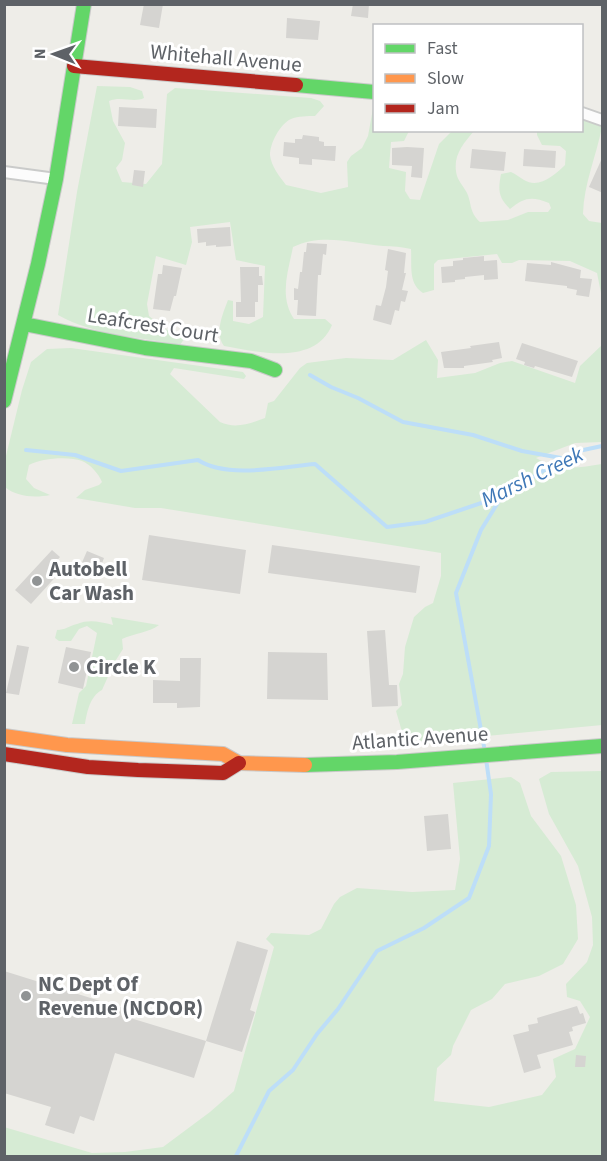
<svg xmlns="http://www.w3.org/2000/svg" width="607" height="1161" font-family="'Source Sans 3',sans-serif">
  <style>
    .green { fill: #d6ebd4 }
    .lines { fill: none; stroke-linecap: round; stroke-linejoin: round }
    .stream { stroke: #bddef8; stroke-width: 4 }
    .building { fill: #d5d4d1 }
    .street-casing { stroke: #cacbca; stroke-width: 14 }
    .fast-casing { stroke: #c9c9c9; stroke-width: 16 }
    .slow-casing { stroke: #c9c9c9; stroke-width: 16 }
    .jam-casing { stroke: #c9c9c9; stroke-width: 16 }
    .street { stroke: #fcfcfc; stroke-width: 10 }
    .fast { stroke: #63d668; stroke-width: 14 }
    .slow { stroke: #ff974d; stroke-width: 14 }
    .jam { stroke: #b3261e; stroke-width: 14 }
    .poi-dot { fill: #909394; stroke: #fff; stroke-width: 2 }
    .labels { text-anchor: middle; dominant-baseline: central; stroke-width: 6; stroke-linejoin: round; paint-order: stroke }
    .street-label { font-size: 21px; fill: #5e6267; stroke: #fff }
    .poi-label { font-size: 21px; font-weight: bold; fill: #5e6267; stroke: #fff; text-anchor: start }
    .water-label { font-size: 22px; font-style: italic; fill: #3f78b7; stroke: #fff }
  </style>
  <rect width="100%" height="100%" fill="#eeede8"/>
  <!-- green -->
  <path class="green" d="M 97,86 L 130,87 L 142,91 L 144,98 C 134,103 121,96 109,101 L 113,121 L 125,143 L 122,160 L 116,168 L 122,182 L 146,184 L 162,164 L 167,94 L 175,88 L 311,98 L 320,101 L 324,106 L 315,116 C 308,116 298,116 291,119 C 280,124 270,143 270,155 C 271,166 280,177 286,185 L 321,193 L 348,187 L 347,162 L 351,156 L 362,148 L 368,136 L 374,103 L 374,130 L 409,131 L 404,141 L 391,142 L 389,168 L 406,172 L 405,191 L 410,199 L 420,200 L 439,144 L 452,131 L 474,131 C 462,145 452,157 457,176 C 459,182 464,187 467,193 C 472,204 469,212 480,222 L 508,220 L 528,212 L 548,212 L 551,208 L 549,203 C 532,196 524,197 510,209 C 498,197 498,190 501,174 L 511,172 C 516,174 519,177 524,180 C 539,189 555,175 565,165 L 566,151 L 560,146 L 542,145 L 537,135 L 537,131 L 582,130 L 582,118 L 602,127 C 596,157 584,183 583,214 L 589,221 L 602,223 L 602,298 L 597,273 L 570,261 L 519,260 L 512,263 L 502,263 L 497,254 L 438,260 L 434,264 L 434,290 L 423,293 C 408,284 412,265 411,249 C 402,247 393,246 383,246 C 352,243 322,233 293,247 C 288,272 279,296 294,319 L 325,319 L 332,325 C 315,366 258,352 224,346 C 214,334 223,313 228,300 L 233,301 L 233,321 L 249,324 L 263,317 L 265,266 L 236,260 L 230,222 L 190,227 L 192,242 L 186,265 L 156,256 L 147,304 L 149,316 L 165,329 L 180,334 L 184,339 L 180,345 C 139,337 93,335 58,315 L 77,192 Z
    M 426,340 L 438,360 L 437,378 L 475,373 L 500,363 L 512,361 L 575,383 L 580,366 L 602,345 L 602,442 L 575,443 L 536,458 C 560,471 577,468 602,464 L 602,725 L 425,742 L 403,735 L 396,711 L 402,705 L 399,684 L 403,674 L 405,647 L 414,617 L 425,607 L 433,603 L 441,576 L 441,553 L 161,508 L 135,508 L 76,498 L 85,490 L 99,485 L 102,482 C 99,474 90,464 82,461 C 69,456 41,458 29,465 L 26,479 L 34,488 L 50,495 C 35,498 17,497 5,487 L 5,460 L 22,390 L 31,362 L 47,349 L 71,348 L 243,372 L 246,376 L 244,379 L 174,368 L 170,374 L 220,422 C 235,429 249,424 265,418 L 268,403 L 274,401 L 300,368 L 307,363 L 346,358 L 393,360 Z
    M 111,617 L 159,625 C 148,633 135,633 122,639 L 123,649 L 114,663 L 102,690 C 90,696 87,712 85,724 L 72,724 L 79,693 L 86,686 L 97,633 L 87,626 L 79,629 L 71,641 L 59,641 L 55,638 L 57,630 C 65,630 69,626 77,624 C 90,619 100,622 113,625 Z
    M 602,771 L 602,1156 L 5,1156 L 4,1127 L 92,1153 L 125,1152 L 163,1147 L 210,1112 L 234,1091 L 274,947 L 266,939 L 271,933 L 309,935 L 321,929 L 334,904 L 340,897 L 357,888 L 412,892 L 455,890 L 460,859 L 453,783 L 511,777 L 520,783 L 531,816 L 561,856 L 576,905 L 578,939 L 563,964 L 539,976 L 505,984 L 492,999 L 471,1010 L 453,1046 L 451,1055 L 437,1068 L 434,1101 L 489,1107 L 542,1095 L 556,1077 L 553,1059 L 575,1049 L 590,1017 L 580,1001 L 567,997 L 566,984 L 587,962 L 593,945 L 592,917 L 578,866 L 549,814 L 539,779 L 551,772 Z"/>
  <g class="lines">
    <!-- stream -->
    <path class="stream" d="M 310,375 L 331,387 L 358,398 L 403,422 L 473,435 L 522,451 L 561,458
      M 26,450 L 75,455 L 121,471 L 198,460 C 227,479 282,467 315,464 L 387,527 L 425,522 L 502,496 L 574,452 L 602,446
      M 485,752 L 456,593 L 481,530 L 502,496
      M 236,1156 L 269,1091 L 293,1070 L 317,1034 L 338,1009 L 377,951 L 424,928 L 469,898 L 489,846 L 491,794 L 486,759"/>
  </g>
  <!-- building -->
  <path class="building" d="M 144,4 L 163,4 L 159,28 L 140,25 Z
    M 353,4 L 369,4 L 368,18 L 351,16 Z
    M 287,18 L 320,21 L 318,40 L 286,38 Z
    M 119,107 L 157,109 L 156,128 L 118,126 Z
    M 303,135 L 319,137 L 319,141 L 324,142 L 324,146 L 336,146 L 335,161 L 312,159 L 312,165 L 299,164 L 299,158 L 283,156 L 284,142 L 295,143 L 295,139 L 302,139 Z
    M 407,147 L 424,148 L 422,178 L 411,177 L 412,166 L 392,165 L 392,148 Z
    M 472,149 L 506,152 L 504,171 L 470,168 Z
    M 524,149 L 556,151 L 555,168 L 523,166 Z
    M 603,156 L 603,193 L 589,187 Z
    M 134,170 L 145,171 L 143,187 L 132,185 Z
    M 230,227 L 231,246 L 216,247 L 216,245 L 206,246 L 206,242 L 198,243 L 197,229 Z
    M 307,243 L 327,244 L 326,255 L 323,254 L 321,275 L 318,275 L 316,316 L 297,315 L 298,300 L 294,300 L 294,288 L 298,289 L 300,272 L 302,272 L 304,252 L 306,252 Z
    M 388,249 L 406,253 L 404,273 L 406,273 L 402,290 L 408,291 L 405,302 L 401,301 L 399,311 L 395,310 L 391,325 L 373,320 L 376,305 L 381,306 L 386,287 L 388,271 L 385,270 Z
    M 484,256 L 484,261 L 497,260 L 498,279 L 484,280 L 484,275 L 465,277 L 465,279 L 455,280 L 455,282 L 442,283 L 441,267 L 453,266 L 453,261 L 463,260 L 463,258 Z
    M 551,262 L 581,270 L 580,278 L 592,279 L 589,297 L 576,295 L 577,290 L 567,288 L 567,286 L 525,281 L 527,263 L 551,265 Z
    M 163,265 L 182,268 L 176,296 L 174,296 L 170,311 L 153,309 L 158,274 L 162,274 Z
    M 240,267 L 259,267 L 259,276 L 262,276 L 263,285 L 258,285 L 258,302 L 255,302 L 255,317 L 236,317 L 236,302 L 241,302 Z
    M 499,342 L 502,358 L 492,360 L 493,362 L 464,366 L 464,368 L 444,368 L 441,352 L 471,348 L 470,346 Z
    M 522,343 L 578,361 L 572,377 L 535,366 L 534,368 L 524,365 L 525,362 L 516,359 Z
    M 149,535 L 246,550 L 240,594 L 142,580 Z
    M 272,545 L 420,566 L 416,593 L 268,573 Z
    M 52,550 L 60,557 L 52,566 L 60,572 L 31,604 L 15,590 Z
    M 87,551 L 104,558 L 98,574 L 80,567 Z
    M 385,630 L 389,685 L 397,685 L 398,706 L 372,707 L 367,631 Z
    M 17,645 L 29,647 L 19,695 L 6,693 Z
    M 66,647 L 91,652 L 83,689 L 58,683 Z
    M 268,652 L 327,653 L 328,700 L 267,699 Z
    M 180,658 L 201,658 L 200,707 L 177,708 L 177,703 L 153,703 L 153,680 L 180,681 Z
    M 448,814 L 451,849 L 427,851 L 424,816 Z
    M 237,941 L 268,950 L 250,1010 L 255,1012 L 242,1052 L 206,1041 Z
    M 4,971 L 129,1010 L 127,1017 L 206,1041 L 194,1078 L 115,1053 L 94,1121 L 80,1116 L 74,1134 L 45,1125 L 51,1107 L 4,1093 Z
    M 577,1006 L 580,1014 L 583,1013 L 586,1023 L 572,1027 L 573,1031 L 569,1032 L 573,1045 L 537,1055 L 541,1068 L 524,1073 L 513,1035 L 529,1031 L 528,1025 L 538,1023 L 537,1018 Z
    M 576,1055 L 586,1056 L 585,1067 L 575,1067 Z"/>
  <g class="lines">
    <!-- street casing -->
    <g class="street-casing">
      <path id="street" d="M 582,113 L 602,120
        M 4,172 L 56,179"/>
    </g>
    <!-- fast casing -->
    <g class="fast-casing">
      <path id="fast" d="M 296,85 L 374,92
        M 24,324 L 145,348 L 251,361 L 275,370
        M 4,401 L 38,264 L 56,179 L 84,4
        M 305,765 L 397,762 L 602,746"/>
    </g>
    <!-- slow casing -->
    <g class="slow-casing">
      <path id="slow" d="M 4,736 L 67,745 L 223,754 L 239,763 L 305,765"/>
    </g>
    <!-- jam casing -->
    <g class="jam-casing">
      <path id="jam" d="M 74,66 L 296,85
        M 4,754 L 88,767 L 138,770 L 223,773 L 239,763"/>
    </g>
    <!-- street -->
    <use href="#street" class="street"/>
    <!-- fast -->
    <use href="#fast" class="fast"/>
    <!-- slow -->
    <use href="#slow" class="slow"/>
    <!-- jam -->
    <use href="#jam" class="jam"/>
  </g>
  <!-- markers -->
  <g class="poi-dot">
    <circle cx="37" cy="581" r="6"/>
    <circle cx="74" cy="667" r="6"/>
    <circle cx="26" cy="996" r="6"/>
  </g>
  <g class="labels">
    <!-- street labels -->
    <g class="street-label">
      <text transform="translate(226 58) rotate(5)">Whitehall Avenue</text>
      <text transform="translate(153 325) rotate(9)">Leafcrest Court</text>
      <text transform="translate(420 738) rotate(-4)">Atlantic Avenue</text>
    </g>
    <!-- poi labels -->
    <g class="poi-label">
      <text x="49" y="569">Autobell<tspan x="49" dy="24">Car Wash</tspan></text>
      <text x="86" y="667">Circle K</text>
      <text x="38" y="984">NC Dept Of<tspan x="38" dy="24">Revenue (NCDOR)</tspan></text>
    </g>
    <!-- water labels -->
    <g class="water-label">
      <text transform="translate(532 477) rotate(-26)">Marsh Creek</text>
    </g>
  </g>
  <!-- border -->
  <rect width="607" height="1161" fill="none" stroke="#5e6267" stroke-width="12"/>
  <!-- legend -->
  <rect x="373" y="24" width="210" height="108" fill="#ffffff" stroke="#bfc0c2" stroke-width="1.5"/>
  <rect x="385" y="44" width="30" height="9" fill="#63d668" stroke="#bfc0c2" stroke-width="1.5"/>
  <text x="427" y="54" font-size="18" fill="#5e6267">Fast</text>
  <rect x="385" y="74" width="30" height="9" fill="#ff974d" stroke="#bfc0c2" stroke-width="1.5"/>
  <text x="427" y="84" font-size="18" fill="#5e6267">Slow</text>
  <rect x="385" y="104" width="30" height="9" fill="#b3261e" stroke="#bfc0c2" stroke-width="1.5"/>
  <text x="427" y="114" font-size="18" fill="#5e6267">Jam</text>
  <!-- north arrow -->
  <g transform="translate(54 54) rotate(271)" stroke="#ffffff" stroke-width="4.5" paint-order="stroke">
  <path d="M0-4.5L10 22L0 15L-10 22Z" fill="#5e6267"/>
  <text y="-9" font-size="16" font-weight="bold" text-anchor="middle" fill="#5e6267">N</text>
  </g>
</svg>
